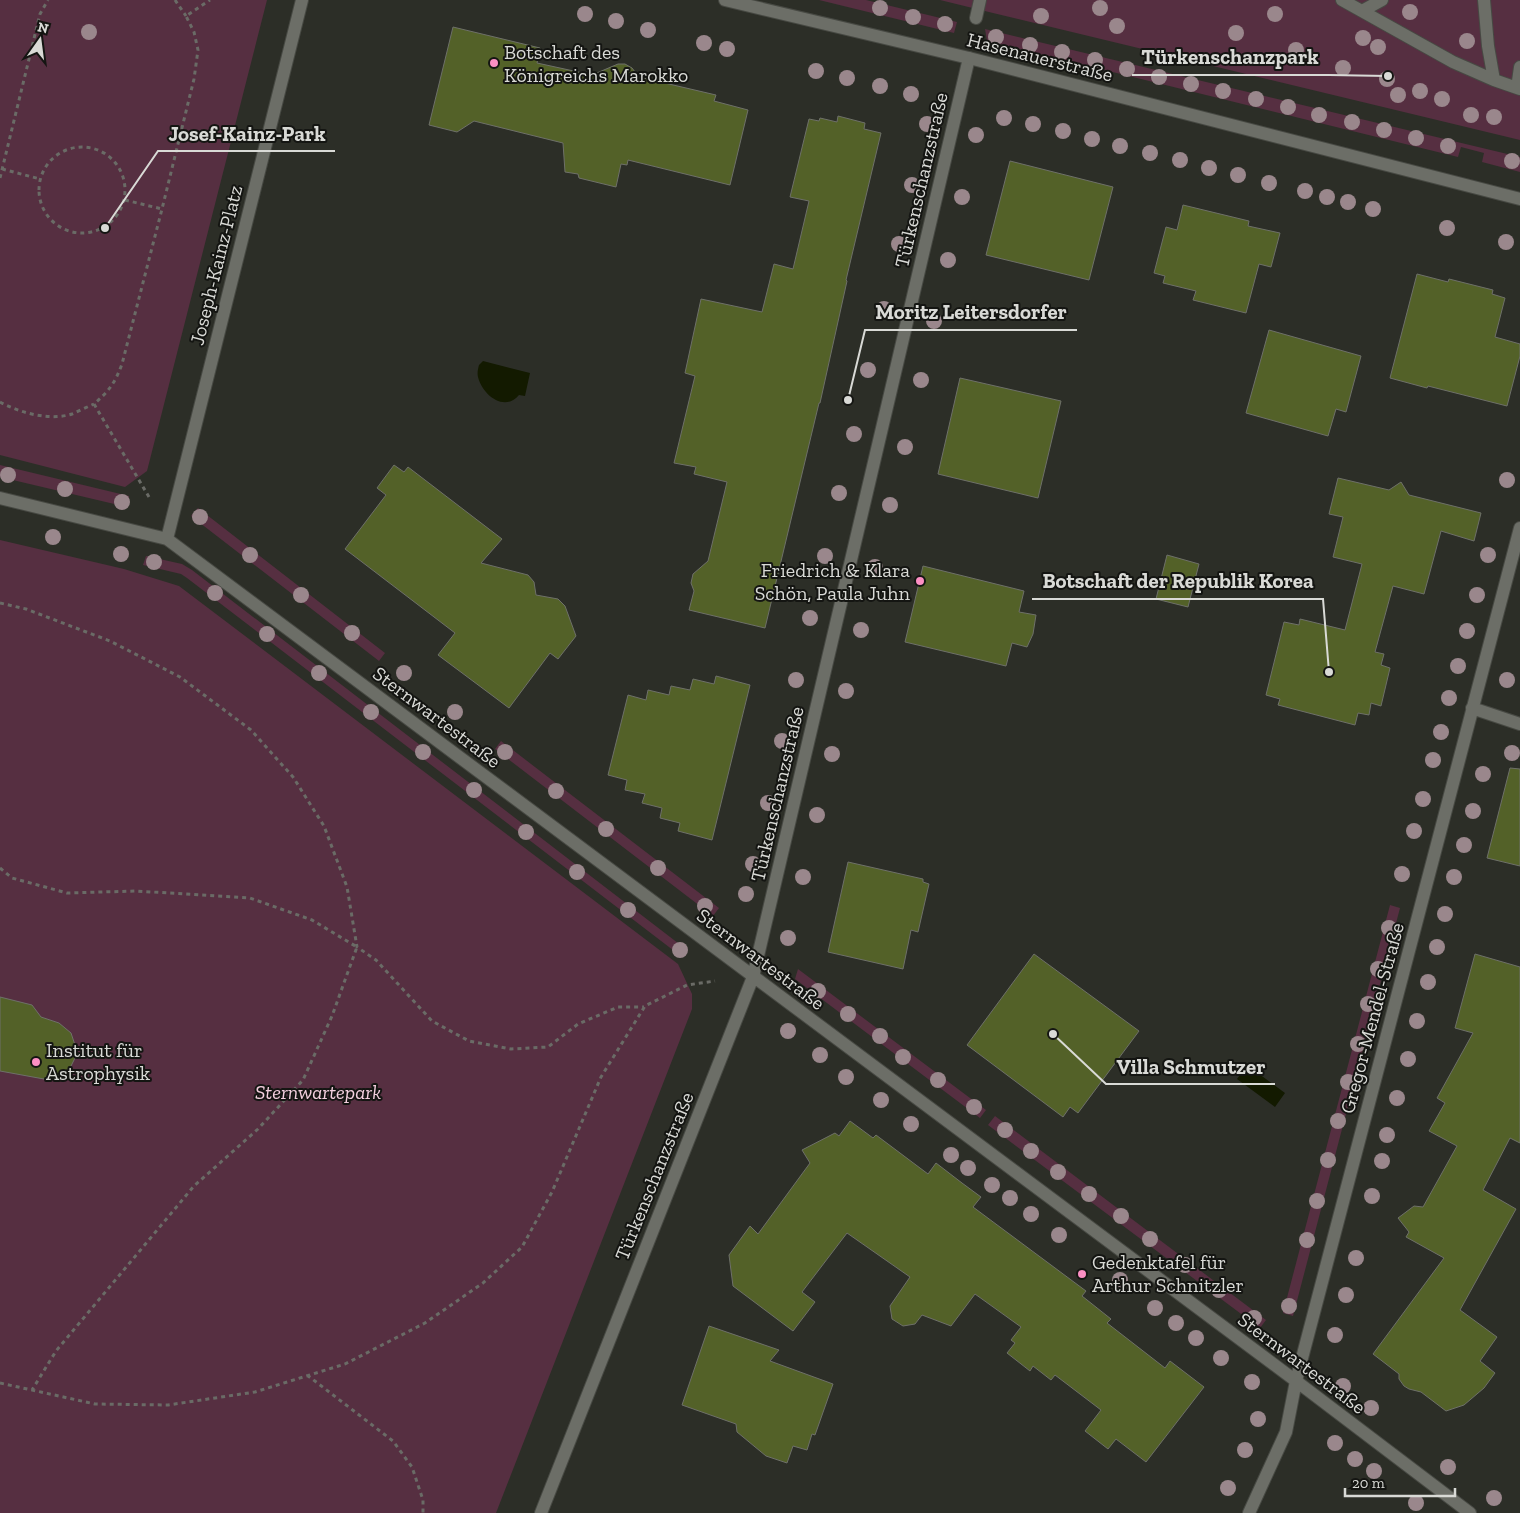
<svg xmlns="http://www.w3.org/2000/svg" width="1520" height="1513" font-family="'Zilla Slab',serif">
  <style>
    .green { fill: #562f41 }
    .water { fill: #131a00 }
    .building { fill: #536128; stroke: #6e7069 }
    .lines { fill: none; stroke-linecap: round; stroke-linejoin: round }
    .pedestrian-casing { stroke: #474943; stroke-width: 14 }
    .minor-casing { stroke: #474943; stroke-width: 14 }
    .tertiary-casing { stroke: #474943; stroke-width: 14 }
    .path { stroke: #6a6b66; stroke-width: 3; stroke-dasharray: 4 4; stroke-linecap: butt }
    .pedestrian { stroke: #6c6e67; stroke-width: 12 }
    .minor { stroke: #6c6e67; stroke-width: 12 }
    .tertiary { stroke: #6c6e67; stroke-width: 12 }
    .tree { fill: #9a878c }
    .poi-dot { fill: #fc8fc3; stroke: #141512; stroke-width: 2 }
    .labels { text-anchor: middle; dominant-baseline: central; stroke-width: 4; stroke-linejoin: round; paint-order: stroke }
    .poi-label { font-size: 20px; fill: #d9dad6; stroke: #141512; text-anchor: start }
    .street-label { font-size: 20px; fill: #d9dad6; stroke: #141512 }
    .park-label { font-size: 20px; font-style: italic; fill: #f4d0df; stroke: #141512 }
    .leader { fill: none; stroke: #d9dad6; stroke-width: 2 }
    .callout-dot { fill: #d9dad6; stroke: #141512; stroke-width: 2 }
    .callout-label { font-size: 21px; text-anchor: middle; font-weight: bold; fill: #d9dad6; stroke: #141512; stroke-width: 4; stroke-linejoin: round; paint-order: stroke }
  </style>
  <rect width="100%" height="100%" fill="#2c2e27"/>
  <!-- green -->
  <path class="green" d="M 0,0 L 267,0 L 147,471 L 125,487 L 0,455 Z
    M 819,0 L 866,0 L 957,22 L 954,33 Z
    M 940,0 L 1520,0 L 1520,140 L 993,13 Z
    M 985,29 L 1520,157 L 1520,172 L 1482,162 L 1484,153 L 1461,147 L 1458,157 L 987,41 Z
    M 0,465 L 129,496 L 127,507 L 0,477 Z
    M 198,508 L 385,653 L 379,661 L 191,516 Z
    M 0,540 L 124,569 L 179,586 L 678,964 L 692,994 L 692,1009 L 496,1513 L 0,1513 Z
    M 146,556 L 182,564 L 192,570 L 687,950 L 682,957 L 187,578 L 181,574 L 143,565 Z
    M 501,741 L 719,908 L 713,916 L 495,749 Z
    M 1390,905 L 1400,908 L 1293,1316 L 1283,1313 Z
    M 798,969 L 986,1110 L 980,1118 L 795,979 Z
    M 995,1116 L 1266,1320 L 1260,1328 L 988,1125 Z"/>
  <!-- water -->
  <path class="water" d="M 483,361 L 530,373 L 525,396 L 519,395 C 504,413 482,394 478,377 C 477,373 478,369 479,365 Z
    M 1247,1065 L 1285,1093 L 1275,1107 L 1237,1079 Z"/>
  <!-- building -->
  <path class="building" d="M 453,27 L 540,48 L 537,63 L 592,75 L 618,64 L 625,64 L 632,68 L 639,77 L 716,95 L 714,101 L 748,110 L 730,185 L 628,160 L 627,165 L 621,164 L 616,187 L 579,178 L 578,174 L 565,172 L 563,143 L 474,121 L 457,132 L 429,125 Z
    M 838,116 L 865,123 L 864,129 L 881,133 L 846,280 L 847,281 L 820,403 L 819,403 L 765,628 L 689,610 L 694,591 L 691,583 L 693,574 L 708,561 L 727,482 L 694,474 L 696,467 L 674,463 L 695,376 L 685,373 L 701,299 L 762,312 L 774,264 L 793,269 L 809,201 L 790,197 L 809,119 L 819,121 L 820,118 L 837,122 Z
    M 1010,161 L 1113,187 L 1089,280 L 986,255 Z
    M 1183,205 L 1249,221 L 1248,226 L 1280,233 L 1271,267 L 1259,264 L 1246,313 L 1193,300 L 1196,291 L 1163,283 L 1165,276 L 1154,273 L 1166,227 L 1177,230 Z
    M 1417,274 L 1448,282 L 1449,279 L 1493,290 L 1492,294 L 1505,298 L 1495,337 L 1520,344 L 1520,356 L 1507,406 L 1428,386 L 1427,388 L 1390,378 Z
    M 1269,330 L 1361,356 L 1346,412 L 1336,409 L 1328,436 L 1246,413 Z
    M 960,378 L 1061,401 L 1038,498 L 938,474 Z
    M 394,465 L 404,472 L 408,467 L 502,539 L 481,563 L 528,575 L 534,582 L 536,595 L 558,599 L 565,606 L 576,636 L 558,659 L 550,653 L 509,708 L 438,655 L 455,633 L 345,549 L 386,495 L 377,488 Z
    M 1338,478 L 1389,490 L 1401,482 L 1409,495 L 1481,513 L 1474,541 L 1441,531 L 1424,594 L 1393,586 L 1375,652 L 1384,654 L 1381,665 L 1390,668 L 1381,706 L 1371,703 L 1369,715 L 1358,713 L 1355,725 L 1278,705 L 1280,699 L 1266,695 L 1284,622 L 1299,625 L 1300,619 L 1345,630 L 1362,564 L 1333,557 L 1343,517 L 1329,514 Z
    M 1167,555 L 1199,564 L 1188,607 L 1156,599 Z
    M 923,566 L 1024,591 L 1019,612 L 1036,615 L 1033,634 L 1027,647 L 1012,643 L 1006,666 L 905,642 Z
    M 716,676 L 750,685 L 712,840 L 678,831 L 680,823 L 660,818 L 662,808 L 642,803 L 645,794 L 625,790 L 627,780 L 608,775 L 628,695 L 646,700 L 648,690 L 669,695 L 671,686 L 690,690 L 693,679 L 714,684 Z
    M 1510,768 L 1520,769 L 1520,866 L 1487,858 Z
    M 848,862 L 923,879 L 923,882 L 929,884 L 918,932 L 911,930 L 903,969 L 828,952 Z
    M 1034,954 L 1139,1031 L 1078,1113 L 1070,1107 L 1063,1117 L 967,1045 Z
    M 1475,954 L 1520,967 L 1520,1143 L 1510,1138 L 1483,1190 L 1516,1209 L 1460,1310 L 1497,1337 L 1480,1361 L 1495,1373 L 1484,1388 L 1464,1405 L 1446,1411 L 1421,1392 L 1409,1389 L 1404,1386 L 1399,1379 L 1399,1374 L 1373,1354 L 1444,1258 L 1406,1237 L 1409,1232 L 1398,1218 L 1414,1206 L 1423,1207 L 1457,1146 L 1429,1131 L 1445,1103 L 1437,1098 L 1473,1033 L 1455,1028 Z
    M 0,997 L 32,1005 L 41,1017 L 59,1023 L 71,1033 L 76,1048 L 75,1058 L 71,1066 L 64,1073 L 52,1079 L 44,1079 L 0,1071 Z
    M 850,1121 L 873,1138 L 876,1135 L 928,1174 L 936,1163 L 962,1183 L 981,1197 L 973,1207 L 1086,1291 L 1082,1296 L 1111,1319 L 1107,1323 L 1165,1368 L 1170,1361 L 1204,1387 L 1146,1462 L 1116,1439 L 1108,1449 L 1085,1431 L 1101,1410 L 1055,1375 L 1051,1380 L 1033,1366 L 1030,1371 L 1007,1353 L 1015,1343 L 1011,1340 L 1021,1327 L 975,1294 L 951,1326 L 922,1315 L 915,1324 L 903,1326 L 892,1319 L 890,1306 L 910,1277 L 847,1233 L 802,1292 L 815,1302 L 793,1331 L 733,1286 L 729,1255 L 750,1226 L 758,1234 L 810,1163 L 802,1150 L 835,1133 L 839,1136 Z
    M 709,1326 L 779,1350 L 770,1361 L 833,1384 L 815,1435 L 812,1434 L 807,1450 L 793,1446 L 787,1463 L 766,1456 L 737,1432 L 736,1424 L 682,1405 Z"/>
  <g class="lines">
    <!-- pedestrian casing -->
    <g class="pedestrian-casing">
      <path id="pedestrian" d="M 1342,0 L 1453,62 L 1494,80 L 1520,89
        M 1484,0 L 1488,46 L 1494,80
        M 1362,11 L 1382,0
        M 976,18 L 980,0
        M 1517,88 L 1520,67"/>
    </g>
    <!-- minor casing -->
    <g class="minor-casing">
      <path id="minor" d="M 0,498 L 167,539 L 1296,1381 L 1470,1513
        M 167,539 L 302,0
        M 1472,708 L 1520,724
        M 541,1513 L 753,977 L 969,58
        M 1249,1513 L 1286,1432 L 1296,1381 L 1520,528"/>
    </g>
    <!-- tertiary casing -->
    <g class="tertiary-casing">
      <path id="tertiary" d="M 725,0 L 969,58 L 1520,199"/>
    </g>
    <!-- path -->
    <path class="path" d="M 175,0 L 186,16
      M39 190a43 43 0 1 1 86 0a43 43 0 1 1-86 0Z
      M 2,169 L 40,179
      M 0,178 L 40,14 L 48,0
      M 125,200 L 162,209
      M 0,402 C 20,413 50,421 72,414 C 79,411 87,407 94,404
      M 149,497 L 94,404 C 109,391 115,383 122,364 L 162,209 L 194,79 L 198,50 L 194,32 L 186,16 L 210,0
      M 0,603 L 26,609 L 110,641 L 180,677 L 251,730 L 293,777 L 324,826 L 347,887 L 357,947 L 376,960 L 432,1021 L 469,1041 L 511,1049 L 548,1047 L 578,1024 L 618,1007 L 644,1007
      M 0,868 L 12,878 L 67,893 L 136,891 L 250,898 L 312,920 L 357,947 L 332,1016 L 303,1080 L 258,1129 L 194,1186 L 56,1351 L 32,1390
      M 307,1375 L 393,1441 L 412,1467 L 423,1500 L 423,1513
      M 0,1383 L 95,1404 L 168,1405 L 255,1392 L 345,1364 L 425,1323 L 483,1283 L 522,1247 L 552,1192 L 601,1077 L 645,1006 L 687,985 L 715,981"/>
    <!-- pedestrian -->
    <use href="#pedestrian" class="pedestrian"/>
    <!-- minor -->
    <use href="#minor" class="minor"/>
    <!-- tertiary -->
    <use href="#tertiary" class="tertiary"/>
  </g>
  <!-- trees -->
  <g class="tree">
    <circle cx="880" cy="8" r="8"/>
    <circle cx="1100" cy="8" r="8"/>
    <circle cx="1410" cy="12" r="8"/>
    <circle cx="585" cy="14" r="8"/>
    <circle cx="1275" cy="14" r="8"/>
    <circle cx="1041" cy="16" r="8"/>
    <circle cx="913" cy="17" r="8"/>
    <circle cx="616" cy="21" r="8"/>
    <circle cx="945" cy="24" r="8"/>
    <circle cx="1117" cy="26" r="8"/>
    <circle cx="648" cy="30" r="8"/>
    <circle cx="89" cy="32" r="8"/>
    <circle cx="1236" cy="33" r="8"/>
    <circle cx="996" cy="37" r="8"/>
    <circle cx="1363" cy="38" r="8"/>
    <circle cx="1467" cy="41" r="8"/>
    <circle cx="704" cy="43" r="8"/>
    <circle cx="1030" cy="45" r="8"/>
    <circle cx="1378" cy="47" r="8"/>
    <circle cx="727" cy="49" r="8"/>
    <circle cx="1296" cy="50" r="8"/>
    <circle cx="1062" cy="52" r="8"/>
    <circle cx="1095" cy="60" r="8"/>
    <circle cx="1343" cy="68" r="8"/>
    <circle cx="1127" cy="69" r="8"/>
    <circle cx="816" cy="71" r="8"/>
    <circle cx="1159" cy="77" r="8"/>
    <circle cx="847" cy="78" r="8"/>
    <circle cx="1387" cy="79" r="8"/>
    <circle cx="1191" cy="84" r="8"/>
    <circle cx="880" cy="86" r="8"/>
    <circle cx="1223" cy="91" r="8"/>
    <circle cx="1420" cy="91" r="8"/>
    <circle cx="911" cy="94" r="8"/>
    <circle cx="1398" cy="95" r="8"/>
    <circle cx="1256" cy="99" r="8"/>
    <circle cx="1442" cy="99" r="8"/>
    <circle cx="1288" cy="107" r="8"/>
    <circle cx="1319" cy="115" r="8"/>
    <circle cx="1471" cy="115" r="8"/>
    <circle cx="1494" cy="117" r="8"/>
    <circle cx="1004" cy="118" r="8"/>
    <circle cx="1352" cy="122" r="8"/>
    <circle cx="927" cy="124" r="8"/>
    <circle cx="1033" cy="124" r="8"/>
    <circle cx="1384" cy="130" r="8"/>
    <circle cx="1063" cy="131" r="8"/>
    <circle cx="976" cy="135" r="8"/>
    <circle cx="1416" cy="138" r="8"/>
    <circle cx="1092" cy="139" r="8"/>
    <circle cx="1120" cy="146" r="8"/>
    <circle cx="1448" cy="146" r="8"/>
    <circle cx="1150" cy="153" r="8"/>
    <circle cx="1180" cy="160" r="8"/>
    <circle cx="1512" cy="161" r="8"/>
    <circle cx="1209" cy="168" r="8"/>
    <circle cx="1238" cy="175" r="8"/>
    <circle cx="1269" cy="183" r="8"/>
    <circle cx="912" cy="185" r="8"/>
    <circle cx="1305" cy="191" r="8"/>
    <circle cx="962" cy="197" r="8"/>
    <circle cx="1327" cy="197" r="8"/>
    <circle cx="1348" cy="202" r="8"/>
    <circle cx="1373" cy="209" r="8"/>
    <circle cx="1447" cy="228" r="8"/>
    <circle cx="1506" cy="242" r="8"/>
    <circle cx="899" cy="244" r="8"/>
    <circle cx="948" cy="260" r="8"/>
    <circle cx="884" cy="309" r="8"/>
    <circle cx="934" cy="321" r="8"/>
    <circle cx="868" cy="370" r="8"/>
    <circle cx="921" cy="380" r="8"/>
    <circle cx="854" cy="434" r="8"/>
    <circle cx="905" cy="447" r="8"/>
    <circle cx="8" cy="475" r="8"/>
    <circle cx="1507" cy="480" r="8"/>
    <circle cx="65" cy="489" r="8"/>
    <circle cx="839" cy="493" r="8"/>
    <circle cx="122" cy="502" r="8"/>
    <circle cx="890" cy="505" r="8"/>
    <circle cx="200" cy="517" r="8"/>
    <circle cx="53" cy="537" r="8"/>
    <circle cx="121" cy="554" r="8"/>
    <circle cx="250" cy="555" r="8"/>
    <circle cx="1488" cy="555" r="8"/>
    <circle cx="825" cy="556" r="8"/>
    <circle cx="154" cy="562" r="8"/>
    <circle cx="875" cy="567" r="8"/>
    <circle cx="215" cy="593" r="8"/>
    <circle cx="301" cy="595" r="8"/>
    <circle cx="1477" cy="595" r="8"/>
    <circle cx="810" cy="618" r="8"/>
    <circle cx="861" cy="630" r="8"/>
    <circle cx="1467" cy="631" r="8"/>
    <circle cx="352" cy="633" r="8"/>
    <circle cx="267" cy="634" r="8"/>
    <circle cx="1458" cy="666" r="8"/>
    <circle cx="319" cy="673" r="8"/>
    <circle cx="404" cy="673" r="8"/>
    <circle cx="796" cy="680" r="8"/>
    <circle cx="1507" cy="680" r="8"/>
    <circle cx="846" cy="691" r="8"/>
    <circle cx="1449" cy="698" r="8"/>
    <circle cx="371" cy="712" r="8"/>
    <circle cx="455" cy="712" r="8"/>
    <circle cx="1441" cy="732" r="8"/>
    <circle cx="782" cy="741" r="8"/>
    <circle cx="423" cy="752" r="8"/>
    <circle cx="505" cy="752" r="8"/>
    <circle cx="1512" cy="753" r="8"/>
    <circle cx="832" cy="754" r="8"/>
    <circle cx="1433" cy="760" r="8"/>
    <circle cx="1483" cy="774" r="8"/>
    <circle cx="474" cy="790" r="8"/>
    <circle cx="556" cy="791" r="8"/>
    <circle cx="1423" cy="799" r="8"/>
    <circle cx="768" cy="803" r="8"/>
    <circle cx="1473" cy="811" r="8"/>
    <circle cx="817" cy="815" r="8"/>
    <circle cx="606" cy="829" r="8"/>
    <circle cx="1414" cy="831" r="8"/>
    <circle cx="526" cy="832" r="8"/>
    <circle cx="1464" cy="845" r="8"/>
    <circle cx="753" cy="864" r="8"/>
    <circle cx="658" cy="868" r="8"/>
    <circle cx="577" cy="872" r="8"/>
    <circle cx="1402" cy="874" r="8"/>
    <circle cx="803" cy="877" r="8"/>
    <circle cx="1454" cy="877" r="8"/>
    <circle cx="746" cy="894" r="8"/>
    <circle cx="705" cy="906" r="8"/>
    <circle cx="628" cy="910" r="8"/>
    <circle cx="1445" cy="914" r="8"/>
    <circle cx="1389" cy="928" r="8"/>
    <circle cx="788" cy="938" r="8"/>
    <circle cx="1437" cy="947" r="8"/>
    <circle cx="680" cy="950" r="8"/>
    <circle cx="1378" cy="969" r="8"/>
    <circle cx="1428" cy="982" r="8"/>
    <circle cx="818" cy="991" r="8"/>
    <circle cx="1368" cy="1004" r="8"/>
    <circle cx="848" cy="1014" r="8"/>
    <circle cx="1417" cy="1021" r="8"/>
    <circle cx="788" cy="1031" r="8"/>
    <circle cx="880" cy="1036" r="8"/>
    <circle cx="1358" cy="1044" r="8"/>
    <circle cx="820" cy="1055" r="8"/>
    <circle cx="903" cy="1057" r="8"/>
    <circle cx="1408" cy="1059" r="8"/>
    <circle cx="846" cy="1077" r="8"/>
    <circle cx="938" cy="1080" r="8"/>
    <circle cx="1348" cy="1082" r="8"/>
    <circle cx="1397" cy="1098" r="8"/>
    <circle cx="881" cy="1100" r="8"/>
    <circle cx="974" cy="1107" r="8"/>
    <circle cx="1338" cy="1121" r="8"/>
    <circle cx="911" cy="1124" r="8"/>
    <circle cx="1005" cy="1130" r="8"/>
    <circle cx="1387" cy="1135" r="8"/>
    <circle cx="1031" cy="1151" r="8"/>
    <circle cx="951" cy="1155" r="8"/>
    <circle cx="1328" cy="1160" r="8"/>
    <circle cx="1382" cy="1161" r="8"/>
    <circle cx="968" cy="1168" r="8"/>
    <circle cx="1058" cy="1172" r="8"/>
    <circle cx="992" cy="1185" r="8"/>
    <circle cx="1089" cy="1194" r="8"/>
    <circle cx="1372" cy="1196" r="8"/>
    <circle cx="1010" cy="1198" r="8"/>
    <circle cx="1317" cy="1201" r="8"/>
    <circle cx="1031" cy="1214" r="8"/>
    <circle cx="1121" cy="1216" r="8"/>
    <circle cx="1059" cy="1235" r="8"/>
    <circle cx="1150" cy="1239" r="8"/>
    <circle cx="1307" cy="1240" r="8"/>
    <circle cx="1356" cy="1258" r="8"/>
    <circle cx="1185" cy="1265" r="8"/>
    <circle cx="1120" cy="1280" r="8"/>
    <circle cx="1219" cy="1290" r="8"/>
    <circle cx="1346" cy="1295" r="8"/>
    <circle cx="1289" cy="1306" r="8"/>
    <circle cx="1155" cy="1308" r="8"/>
    <circle cx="1254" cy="1318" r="8"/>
    <circle cx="1176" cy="1323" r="8"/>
    <circle cx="1335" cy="1335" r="8"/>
    <circle cx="1196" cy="1338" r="8"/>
    <circle cx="1221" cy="1358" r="8"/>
    <circle cx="1252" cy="1382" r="8"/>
    <circle cx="1343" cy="1386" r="8"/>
    <circle cx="1371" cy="1408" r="8"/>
    <circle cx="1258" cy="1419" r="8"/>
    <circle cx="1335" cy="1443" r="8"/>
    <circle cx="1245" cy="1450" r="8"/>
    <circle cx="1355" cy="1459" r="8"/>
    <circle cx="1448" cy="1467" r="8"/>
    <circle cx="1374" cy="1471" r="8"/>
    <circle cx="1228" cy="1488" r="8"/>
    <circle cx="1494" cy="1498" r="8"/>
    <circle cx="1416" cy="1503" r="8"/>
  </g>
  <!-- markers -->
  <g class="poi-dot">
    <circle cx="494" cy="63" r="5"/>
    <circle cx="920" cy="581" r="5"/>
    <circle cx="36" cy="1062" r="5"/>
    <circle cx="1082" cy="1274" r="5"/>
  </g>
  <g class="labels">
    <!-- poi labels -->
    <g class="poi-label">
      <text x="504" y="52">Botschaft des<tspan x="504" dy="23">Königreichs Marokko</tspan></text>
      <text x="910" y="570" text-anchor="end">Friedrich &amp; Klara<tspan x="910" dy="23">Schön, Paula Juhn</tspan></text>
      <text x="46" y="1050">Institut für<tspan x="46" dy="23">Astrophysik</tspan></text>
      <text x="1092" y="1262">Gedenktafel für<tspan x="1092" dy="23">Arthur Schnitzler</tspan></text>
    </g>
    <!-- street labels -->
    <g class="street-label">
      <text transform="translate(1040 57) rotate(14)">Hasenauerstraße</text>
      <text transform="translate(921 180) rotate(-77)">Türkenschanzstraße</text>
      <text transform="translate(216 265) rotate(-76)">Joseph-Kainz-Platz</text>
      <text transform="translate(437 717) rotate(37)">Sternwartestraße</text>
      <text transform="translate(777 794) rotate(-77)">Türkenschanzstraße</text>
      <text transform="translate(761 959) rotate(37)">Sternwartestraße</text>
      <text transform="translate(1372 1018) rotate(-75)">Gregor-Mendel-Straße</text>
      <text transform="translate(654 1176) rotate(-68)">Türkenschanzstraße</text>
      <text transform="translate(1302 1363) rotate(37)">Sternwartestraße</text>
    </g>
    <!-- park labels -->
    <g class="park-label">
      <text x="318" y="1092">Sternwartepark</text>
    </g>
  </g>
  <!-- callouts -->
  <path class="leader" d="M1388 76L1329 75H1132M105 228L158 151H335M848 400L865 330H1077M1329 672L1323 599H1032M1053 1034L1106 1084H1275"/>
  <g class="callout-dot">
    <circle cx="1388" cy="76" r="5"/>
    <circle cx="105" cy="228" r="5"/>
    <circle cx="848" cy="400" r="5"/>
    <circle cx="1329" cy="672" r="5"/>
    <circle cx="1053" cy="1034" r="5"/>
  </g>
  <g class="callout-label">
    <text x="1230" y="64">Türkenschanzpark</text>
    <text x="247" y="141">Josef-Kainz-Park</text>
    <text x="971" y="319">Moritz Leitersdorfer</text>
    <text x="1178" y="588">Botschaft der Republik Korea</text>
    <text x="1191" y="1074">Villa Schmutzer</text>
  </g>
  <!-- north arrow -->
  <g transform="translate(40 40) rotate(14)" stroke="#141512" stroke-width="4" paint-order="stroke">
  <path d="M0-4L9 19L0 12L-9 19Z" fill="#d9dad6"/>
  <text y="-8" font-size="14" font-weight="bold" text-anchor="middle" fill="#d9dad6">N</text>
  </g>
  <!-- scale -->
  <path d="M1345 1488v8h110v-8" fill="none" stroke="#d9dad6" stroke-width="2.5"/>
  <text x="1352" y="1488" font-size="15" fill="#d9dad6" stroke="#141512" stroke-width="4" paint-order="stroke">20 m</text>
</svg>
